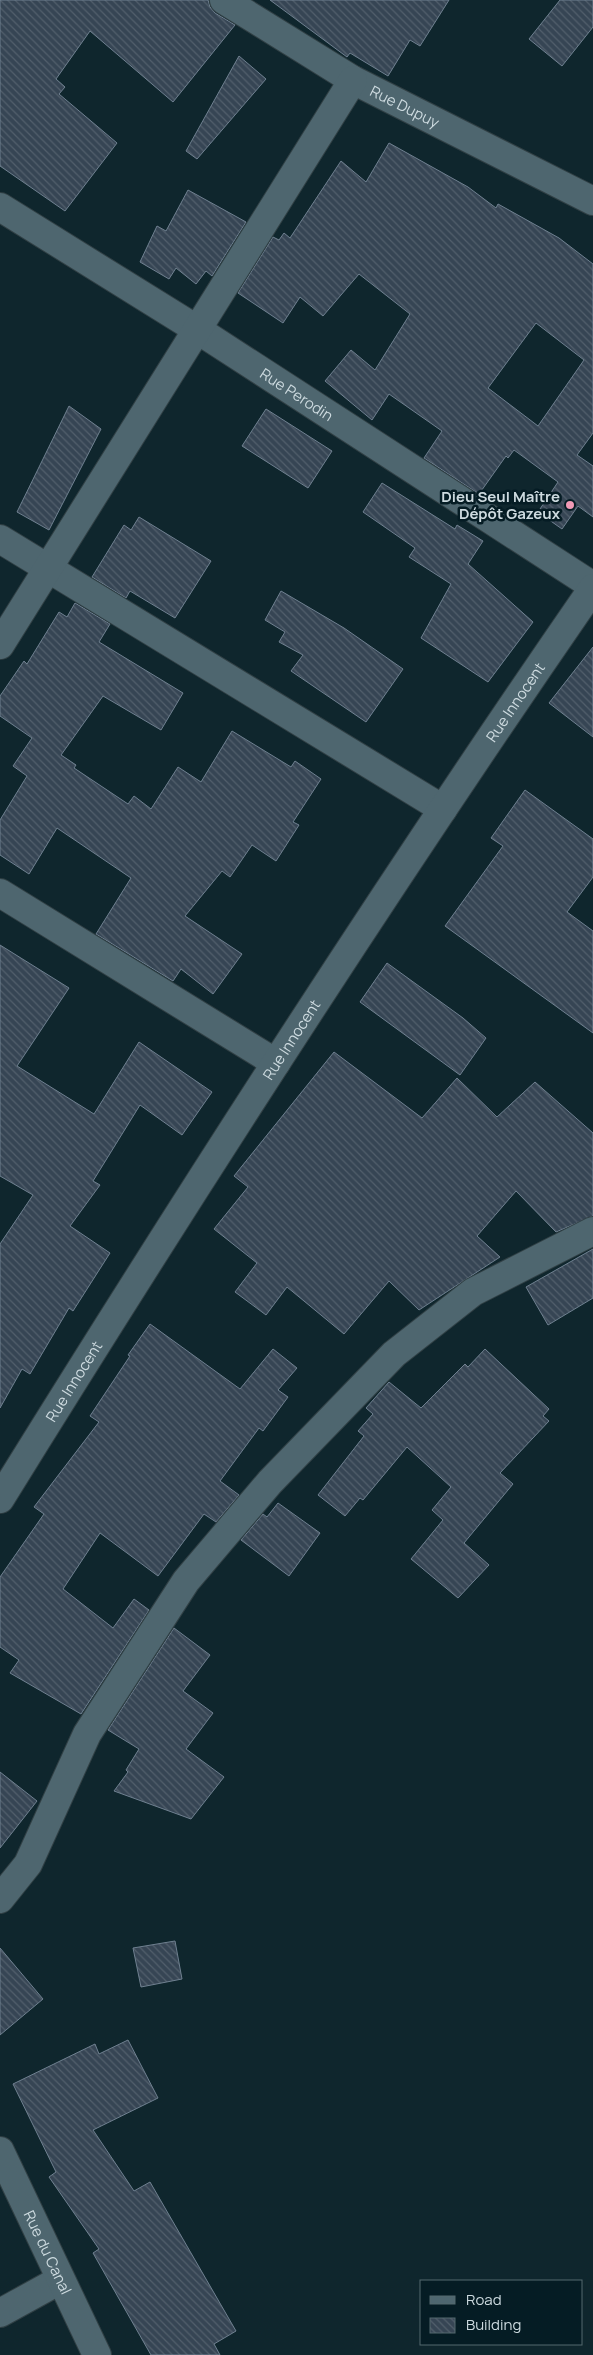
<svg xmlns="http://www.w3.org/2000/svg" width="593" height="2355" font-family="Manrope,sans-serif">
  <style>
    .building { fill: url(#building-back-hatch); stroke: #6f8090; fill-rule: evenodd }
    .lines { fill: none; stroke-linecap: round; stroke-linejoin: round }
    .minor-casing { stroke: #314045; stroke-width: 30 }
    .tertiary-casing { stroke: #314045; stroke-width: 30 }
    .minor { stroke: #4e666f; stroke-width: 28 }
    .tertiary { stroke: #4e666f; stroke-width: 28 }
    .poi-dot { fill: #f09ab6; stroke: #051c24; stroke-width: 2 }
    .labels { text-anchor: middle; dominant-baseline: central; stroke-width: 5; stroke-linejoin: round; paint-order: stroke }
    .street-label { font-size: 15px; fill: #cddadf; stroke: #051c24 }
    .poi-label { font-size: 15px; font-weight: bold; fill: #cddadf; stroke: #051c24; text-anchor: end }
  </style>
  <defs>
    <pattern id="building-back-hatch" width="6" height="6" patternUnits="userSpaceOnUse" patternTransform="scale(1.25)"><rect width="6" height="6" fill="#364554"/><path d="M-1 5l2 2M0 0l6 6M5-1l2 2" fill="none" stroke="#525f6c"/></pattern>
  </defs>
  <rect width="100%" height="100%" fill="#0f262d"/>
  <!-- building -->
  <path class="building" d="M 0,0 L 208,0 L 210,7 L 215,13 L 235,25 L 173,102 L 90,31 L 56,79 L 65,87 L 59,94 L 117,143 L 65,211 L 0,166 Z
    M 270,0 L 449,0 L 420,46 L 410,40 L 388,76 L 350,53 L 347,57 Z
    M 560,0 L 593,0 L 593,27 L 562,66 L 529,39 Z
    M 239,56 L 266,79 L 197,159 L 186,151 Z
    M 389,143 L 468,187 L 496,208 L 498,204 L 559,238 L 593,264 L 593,433 L 577,455 L 593,466 L 593,517 L 578,506 L 562,529 L 538,512 L 558,482 L 514,450 L 508,458 L 506,456 L 479,494 L 424,458 L 442,431 L 389,394 L 372,420 L 325,381 L 351,350 L 375,370 L 410,314 L 359,274 L 323,316 L 300,297 L 283,323 L 238,293 L 273,237 L 279,240 L 284,233 L 290,238 L 341,161 L 366,182 ZM 536,323 L 584,360 L 538,426 L 488,388 Z
    M 188,190 L 246,222 L 212,276 L 206,271 L 196,284 L 176,268 L 169,279 L 140,262 L 157,226 L 166,231 Z
    M 69,406 L 101,429 L 49,530 L 17,512 Z
    M 266,409 L 332,451 L 308,488 L 242,446 Z
    M 382,483 L 455,529 L 457,525 L 483,541 L 468,564 L 533,622 L 488,682 L 421,638 L 451,584 L 409,557 L 415,548 L 363,512 Z
    M 139,517 L 211,561 L 175,618 L 130,591 L 126,598 L 92,577 L 124,525 L 131,530 Z
    M 281,591 L 344,628 L 403,669 L 366,722 L 291,671 L 303,655 L 279,642 L 285,632 L 265,620 Z
    M 75,603 L 110,624 L 99,642 L 183,693 L 161,730 L 103,696 L 61,755 L 76,765 L 74,768 L 128,804 L 134,796 L 151,809 L 178,767 L 201,782 L 232,731 L 291,767 L 295,761 L 321,779 L 293,822 L 299,825 L 276,861 L 252,845 L 230,877 L 222,871 L 185,916 L 242,954 L 213,994 L 181,969 L 173,981 L 96,934 L 131,878 L 57,828 L 29,874 L 0,855 L 0,820 L 27,776 L 13,766 L 32,738 L 0,716 L 0,696 L 24,661 L 27,664 L 59,612 L 67,617 Z
    M 593,647 L 593,737 L 549,703 Z
    M 525,790 L 593,839 L 593,877 L 567,912 L 593,931 L 593,1033 L 445,926 L 503,846 L 491,838 Z
    M 0,945 L 69,988 L 17,1066 L 94,1114 L 139,1042 L 212,1092 L 182,1135 L 140,1105 L 93,1181 L 100,1185 L 70,1226 L 110,1253 L 73,1311 L 69,1308 L 30,1374 L 22,1369 L 0,1408 L 0,1244 L 33,1195 L 0,1176 Z
    M 387,963 L 463,1018 L 486,1038 L 460,1075 L 360,1002 Z
    M 334,1052 L 422,1118 L 457,1078 L 497,1117 L 535,1082 L 593,1133 L 593,1216 L 556,1232 L 516,1191 L 477,1236 L 500,1257 L 419,1310 L 389,1281 L 344,1334 L 287,1287 L 266,1315 L 235,1292 L 257,1263 L 214,1229 L 248,1187 L 234,1176 Z
    M 593,1249 L 593,1298 L 548,1325 L 526,1287 Z
    M 150,1324 L 240,1389 L 273,1349 L 297,1368 L 278,1390 L 288,1397 L 263,1431 L 259,1428 L 220,1481 L 239,1495 L 216,1522 L 204,1514 L 158,1576 L 100,1533 L 63,1589 L 113,1628 L 134,1599 L 149,1610 L 81,1714 L 10,1673 L 19,1660 L 0,1647 L 0,1577 L 44,1514 L 34,1507 L 99,1422 L 90,1416 L 130,1356 L 128,1355 Z
    M 485,1349 L 549,1409 L 543,1416 L 549,1421 L 500,1473 L 513,1484 L 464,1543 L 489,1565 L 458,1598 L 411,1559 L 443,1520 L 432,1510 L 451,1487 L 407,1447 L 363,1500 L 360,1498 L 345,1516 L 318,1495 L 364,1436 L 358,1431 L 373,1414 L 366,1408 L 389,1382 L 421,1408 L 465,1364 L 468,1367 Z
    M 278,1503 L 320,1533 L 289,1576 L 241,1540 L 263,1514 L 267,1517 Z
    M 174,1628 L 210,1655 L 183,1691 L 213,1713 L 186,1749 L 224,1777 L 191,1819 L 114,1791 L 128,1772 L 126,1770 L 139,1749 L 108,1730 Z
    M 0,1772 L 37,1801 L 0,1848 Z
    M 175,1941 L 182,1979 L 141,1987 L 133,1948 Z
    M 0,1948 L 43,1999 L 0,2035 Z
    M 128,2040 L 158,2098 L 93,2130 L 134,2191 L 150,2182 L 236,2331 L 214,2344 L 220,2355 L 151,2355 L 93,2253 L 99,2249 L 49,2177 L 56,2172 L 13,2084 L 95,2044 L 99,2054 Z"/>
  <g class="lines">
    <!-- minor casing -->
    <g class="minor-casing">
      <g id="minor">
        <path id="s1" d="M 224,0 L 353,80 L 593,201"/>
        <path id="s2" d="M 0,207 L 198,330 L 593,586"/>
        <path d="M 0,539 L 443,809"/>
        <path d="M 0,645 L 353,80"/>
        <path d="M 0,893 L 276,1063"/>
        <path id="s3" d="M 0,1499 C 191,1191 387,886 593,588"/>
        <path d="M 0,1899 L 28,1864 L 87,1734 L 186,1581 L 270,1482 L 394,1354 L 473,1292 L 593,1231"/>
        <path d="M 0,2313 L 60,2280"/>
      </g>
    </g>
    <!-- tertiary casing -->
    <g class="tertiary-casing">
      <g id="tertiary">
        <path id="s4" d="M 0,2151 L 97,2355"/>
      </g>
    </g>
    <!-- minor -->
    <use href="#minor" class="minor"/>
    <!-- tertiary -->
    <use href="#tertiary" class="tertiary"/>
  </g>
  <!-- markers -->
  <circle class="poi-dot" cx="570" cy="505" r="5"/>
  <g class="labels">
    <!-- street labels -->
    <g class="street-label">
      <text stroke="none"><textPath href="#s1" startOffset="210">Rue Dupuy</textPath></text>
      <text stroke="none"><textPath href="#s2" startOffset="351">Rue Perodin</textPath></text>
      <text stroke="none"><textPath href="#s3" startOffset="949">Rue Innocent</textPath></text>
      <text stroke="none"><textPath href="#s3" startOffset="544">Rue Innocent</textPath></text>
      <text stroke="none"><textPath href="#s3" startOffset="139">Rue Innocent</textPath></text>
      <text stroke="none"><textPath href="#s4" startOffset="112">Rue du Canal</textPath></text>
    </g>
    <!-- poi labels -->
    <g class="poi-label">
      <text x="560" y="496">Dieu Seul Maître<tspan x="560" dy="17">Dépôt Gazeux</tspan></text>
    </g>
  </g>
  <!-- legend -->
  <rect x="420" y="2280" width="162" height="65" fill="#051c24" stroke="#55686f"/>
  <rect x="430" y="2296" width="25" height="8" fill="#4e666f" stroke="#55686f"/>
  <text x="466" y="2305" font-size="15" fill="#cddadf">Road</text>
  <rect x="430" y="2318" width="25" height="15" fill="url(#building-back-hatch)" stroke="#55686f"/>
  <text x="466" y="2330" font-size="15" fill="#cddadf">Building</text>
</svg>
